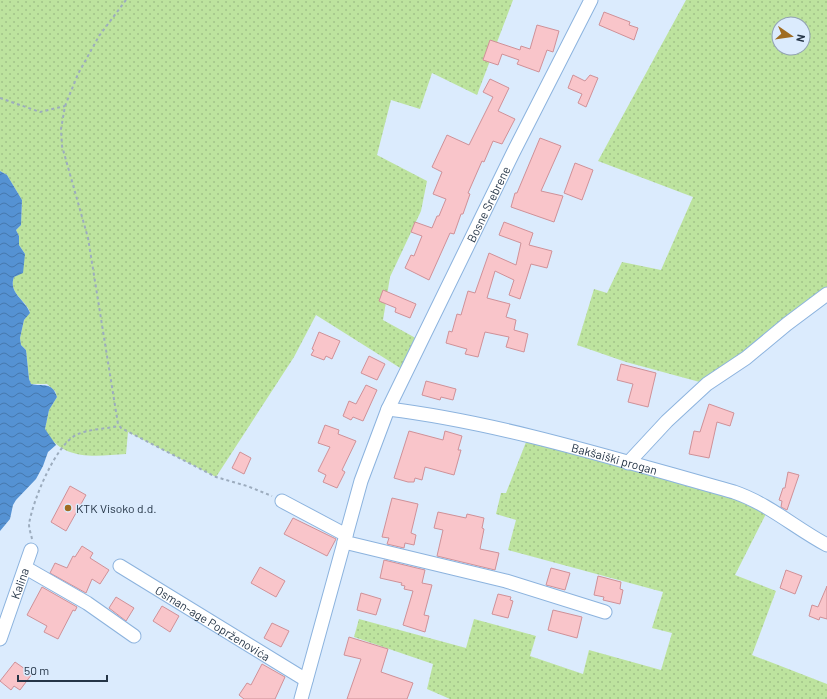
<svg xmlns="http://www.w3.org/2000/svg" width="827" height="699" font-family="Barlow,sans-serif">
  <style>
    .grass { fill: url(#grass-dots); fill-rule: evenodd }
    .water { fill: url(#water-waves) }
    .building { fill: #f9c5ca; stroke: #cf9198 }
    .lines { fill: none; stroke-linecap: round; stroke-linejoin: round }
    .minor-casing { stroke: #8cb3de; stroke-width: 15 }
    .path { stroke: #9cacbe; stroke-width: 2; stroke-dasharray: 3 3; stroke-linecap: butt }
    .minor { stroke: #fff; stroke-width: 13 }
    .poi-dot { fill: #9f6c22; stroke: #dbebfd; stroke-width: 1.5 }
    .labels { text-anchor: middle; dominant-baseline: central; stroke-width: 3; stroke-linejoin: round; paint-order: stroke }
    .street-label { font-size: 12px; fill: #253547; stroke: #dbebfd }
    .poi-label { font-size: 12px; fill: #253547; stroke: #dbebfd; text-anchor: start }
  </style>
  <defs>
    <pattern id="grass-dots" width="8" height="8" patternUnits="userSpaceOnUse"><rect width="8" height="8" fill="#bde39e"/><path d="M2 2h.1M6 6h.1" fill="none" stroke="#a2c389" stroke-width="1.8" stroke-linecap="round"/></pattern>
    <pattern id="water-waves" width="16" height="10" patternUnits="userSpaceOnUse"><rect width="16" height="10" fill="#5592d3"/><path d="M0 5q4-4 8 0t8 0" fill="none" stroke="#4678ad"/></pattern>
  </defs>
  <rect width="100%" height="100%" fill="#dbebfd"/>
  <!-- grass -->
  <path class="grass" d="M 0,0 L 513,0 L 477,95 L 432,73 L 420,109 L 391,100 L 377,155 L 427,181 L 421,211 L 390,277 L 383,320 L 421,341 L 405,371 L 316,315 L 294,357 L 216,477 L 128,432 L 126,454 C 96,456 61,462 45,429 L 49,410 L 57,397 L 55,391 L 47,384 L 31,384 L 29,379 L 26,350 L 21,345 L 20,338 L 24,320 L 30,312 C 25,299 8,293 14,277 L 19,274 L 25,254 L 19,245 L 19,236 L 16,230 L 21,225 L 22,200 L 7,175 L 0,171 Z
    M 686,0 L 827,0 L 827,294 L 707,384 L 626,362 L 577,345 L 594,289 L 607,293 L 622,262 L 661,270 L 693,197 L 598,161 ZM 779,24 L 803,24 L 803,48 L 779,48 Z
    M 528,437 L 769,508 L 735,575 L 776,591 L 752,655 L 827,684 L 827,699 L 450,699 L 427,689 L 433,664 L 354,637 L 359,619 L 466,648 L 474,619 L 536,636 L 530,656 L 583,674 L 589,650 L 661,670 L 672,633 L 652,628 L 663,592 L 508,550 L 516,520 L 496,514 L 501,493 L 506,493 Z"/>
  <!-- water -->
  <path class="water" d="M 0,171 L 7,175 L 22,200 L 21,225 L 16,230 L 19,236 L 19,245 L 25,254 L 23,273 L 14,277 C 8,293 25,299 30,313 L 24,320 L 20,338 L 21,345 L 26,350 L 29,379 L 31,384 C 43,387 52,381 57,397 L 49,410 L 45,429 L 56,445 L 48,452 L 43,466 L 36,479 L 16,500 L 13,505 L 10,519 L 0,531 Z"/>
  <!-- building -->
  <path class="building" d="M 604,12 L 630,22 L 629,25 L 638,28 L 634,40 L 599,25 Z
    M 537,25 L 559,31 L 553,52 L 547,50 L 539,72 L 517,64 L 519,60 L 502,54 L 498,65 L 483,60 L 490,40 L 520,50 L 521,46 L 530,49 Z
    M 573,75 L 585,81 L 590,75 L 598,78 L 586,107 L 578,103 L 582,94 L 568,88 Z
    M 490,79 L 509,88 L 498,111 L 515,119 L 502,144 L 493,141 L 484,162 L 482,161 L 468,193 L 470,194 L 463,214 L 461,214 L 454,234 L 450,233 L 429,280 L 405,268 L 411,255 L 414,256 L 422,236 L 411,232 L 415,222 L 432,228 L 437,216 L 439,216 L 446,199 L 433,194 L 442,172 L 432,167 L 447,135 L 469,145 L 493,97 L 483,92 Z
    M 540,138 L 561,146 L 541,191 L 563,196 L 554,222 L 511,207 L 515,193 L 517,193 Z
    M 575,163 L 593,170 L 582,200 L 564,193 Z
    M 504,222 L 533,233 L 529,245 L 552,251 L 547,268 L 531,264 L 520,299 L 509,295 L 514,280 L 495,271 L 487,298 L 510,304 L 506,317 L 516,320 L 514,330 L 528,334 L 524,352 L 506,347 L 509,337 L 485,332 L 478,357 L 465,354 L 467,349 L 446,343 L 449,331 L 452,332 L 457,314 L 461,315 L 468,291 L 475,293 L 489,253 L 516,265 L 521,243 L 499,235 Z
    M 383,290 L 416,304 L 410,318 L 395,312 L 396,308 L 379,301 Z
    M 319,332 L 340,341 L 332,359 L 326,356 L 324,360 L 311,355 L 314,350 L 312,349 Z
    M 369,356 L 385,364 L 377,380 L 361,373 Z
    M 621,364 L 656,373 L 648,407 L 628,402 L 633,384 L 617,380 Z
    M 426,381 L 456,389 L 453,400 L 441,397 L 440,400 L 422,395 Z
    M 366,385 L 377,390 L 363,421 L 353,417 L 351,420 L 343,416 L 349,401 L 356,404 Z
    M 709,404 L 734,413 L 730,426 L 717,422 L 709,458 L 689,454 L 694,431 L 700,432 Z
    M 325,425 L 339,430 L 338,434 L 356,441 L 342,470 L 345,472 L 337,488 L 323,482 L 326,475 L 318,471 L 330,447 L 318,443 Z
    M 409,431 L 443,440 L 445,431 L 462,436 L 458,450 L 461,450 L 454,475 L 425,467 L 422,480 L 415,478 L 414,482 L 408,482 L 394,478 Z
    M 240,452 L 251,458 L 244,474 L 232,468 Z
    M 788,472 L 799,475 L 787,510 L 781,507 L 782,501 L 779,500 L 783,488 L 785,488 Z
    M 70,486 L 86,495 L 66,531 L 51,522 Z
    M 392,498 L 418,504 L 411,533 L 416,535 L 414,545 L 405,543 L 404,548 L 387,544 L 389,538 L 382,537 Z
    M 438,512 L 466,518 L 467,514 L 484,518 L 482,528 L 484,529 L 480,549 L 499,553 L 495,570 L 437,556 L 443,530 L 434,528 Z
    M 293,518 L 336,539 L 327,556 L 284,534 Z
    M 82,546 L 93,553 L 90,558 L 109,570 L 100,584 L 92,579 L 86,593 L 50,573 L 55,563 L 67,568 L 73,556 L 75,557 Z
    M 384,560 L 425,570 L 422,583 L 432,585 L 424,615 L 429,616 L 425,632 L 403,625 L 413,591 L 404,589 L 405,586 L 401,585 L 402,583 L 380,578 Z
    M 260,567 L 285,581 L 276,597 L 251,583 Z
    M 551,568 L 570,573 L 565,590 L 546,585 Z
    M 786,570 L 802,576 L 795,594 L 780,588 Z
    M 598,576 L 621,582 L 620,589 L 623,590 L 620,604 L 603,600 L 604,597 L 594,595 Z
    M 827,586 L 827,619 L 820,617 L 819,620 L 809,616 L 812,605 L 818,607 Z
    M 42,587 L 77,607 L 75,611 L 73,610 L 58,639 L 44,632 L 47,626 L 27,615 Z
    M 361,593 L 381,599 L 376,615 L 357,610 Z
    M 498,594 L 511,597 L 510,600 L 513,601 L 508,618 L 492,614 Z
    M 116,597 L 134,608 L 126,621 L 109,608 Z
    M 162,606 L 179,616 L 170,632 L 153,621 Z
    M 553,610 L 582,617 L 577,638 L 548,630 Z
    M 272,623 L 289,631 L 281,647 L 264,638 Z
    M 349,637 L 388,649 L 381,672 L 413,683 L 407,699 L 347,699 L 361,659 L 344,655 Z
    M 15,662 L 32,674 L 20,690 L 14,686 L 11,690 L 0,681 Z
    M 262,664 L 285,677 L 275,699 L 244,699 L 239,695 L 247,683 L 251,685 Z"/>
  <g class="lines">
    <!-- minor casing -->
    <g class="minor-casing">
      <g id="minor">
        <path id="s1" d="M 388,409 C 503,423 622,461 734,492 C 769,504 795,528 827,545"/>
        <path d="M 628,463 L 667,421 L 707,384 L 746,358 L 787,324 L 827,294"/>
        <path d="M 282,501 L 346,535"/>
        <path d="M 344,542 L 506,581 L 605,612"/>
        <path id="s2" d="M 120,566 L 306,680"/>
        <path d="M 26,568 L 87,603 L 134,636"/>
        <path id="s3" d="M 0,639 L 31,550"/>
        <path id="s4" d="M 301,699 L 361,481 L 388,409 L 513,153 L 591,0"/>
      </g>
    </g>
    <!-- path -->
    <path class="path" d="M 126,0 L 99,36 L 78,74 L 65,106 L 61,129 L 62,146 L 88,238 L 118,424 L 121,428 L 216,477 L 247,486 L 272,496
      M 0,98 L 40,112 L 65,106
      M 32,539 C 31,534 29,529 29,524 C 33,500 55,446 76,435 C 88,429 105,429 119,426"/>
    <!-- minor -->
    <use href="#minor" class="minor"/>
  </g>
  <!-- markers -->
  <circle class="poi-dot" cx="68" cy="508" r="4"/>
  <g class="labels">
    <!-- street labels -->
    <g class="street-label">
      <text stroke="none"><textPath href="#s4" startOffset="531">Bosne Srebrene</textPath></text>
      <text stroke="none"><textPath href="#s1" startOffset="232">Bakšaiški progan</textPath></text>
      <text stroke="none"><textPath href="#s3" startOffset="59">Kalina</textPath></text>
      <text stroke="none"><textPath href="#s2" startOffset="109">Osman-age Poprženovića</textPath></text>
    </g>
    <!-- poi labels -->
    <g class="poi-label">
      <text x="76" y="508">KTK Visoko d.d.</text>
    </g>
  </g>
  <!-- north arrow -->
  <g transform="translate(791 36) rotate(103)"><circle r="19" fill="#dbebfd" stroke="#92a2b4"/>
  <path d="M0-3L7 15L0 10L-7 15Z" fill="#9f6c22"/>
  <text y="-6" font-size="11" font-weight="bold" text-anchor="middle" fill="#253547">N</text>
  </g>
  <!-- scale -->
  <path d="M18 675v6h89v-6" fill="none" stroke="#253547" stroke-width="2"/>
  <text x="24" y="675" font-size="12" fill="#253547" stroke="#dbebfd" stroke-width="3" paint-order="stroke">50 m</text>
</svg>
